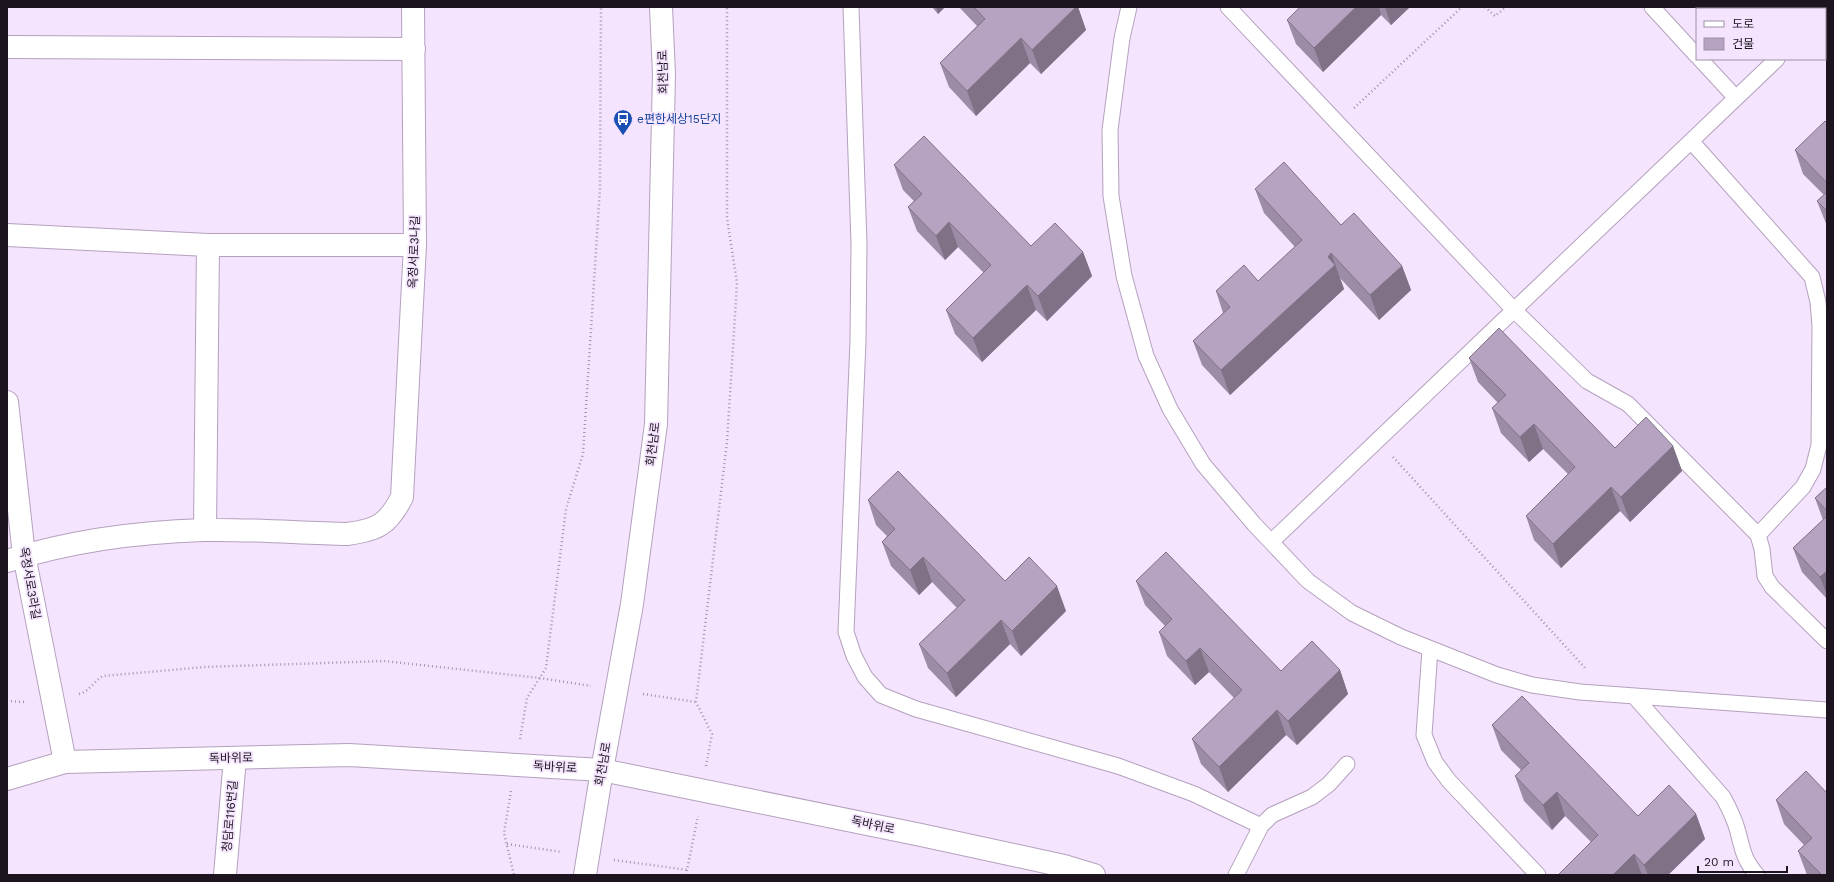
<svg xmlns="http://www.w3.org/2000/svg" width="1834" height="882" font-family="'Work Sans','Noto Sans KR',sans-serif">
  <style>
    .lines { fill: none; stroke-linecap: round; stroke-linejoin: round }
    .service-casing { stroke: #b4a1be; stroke-width: 17 }
    .minor-casing { stroke: #b4a1be; stroke-width: 24 }
    .secondary-casing { stroke: #b4a1be; stroke-width: 24 }
    .path { stroke: #a296a9; stroke-width: 2.5; stroke-dasharray: 1 3; stroke-linecap: butt }
    .service { stroke: #fff; stroke-width: 15 }
    .minor { stroke: #fff; stroke-width: 22 }
    .secondary { stroke: #fff; stroke-width: 22 }
    .wall { fill: #9d8ca6 }
    .shaded-wall { fill: #7f7287 }
    .building { fill: #b6a3c1; stroke: #7f7287 }
    .labels { text-anchor: middle; dominant-baseline: central; stroke-width: 3.5; stroke-linejoin: round; paint-order: stroke }
    .street-label { font-size: 12px; fill: #1c1520; stroke: #f4e4fd }
    .transit-label { font-size: 12px; fill: #164399; stroke: #f4e4fd; text-anchor: start }
  </style>
  <rect width="100%" height="100%" fill="#f4e4fd"/>
  <g class="lines">
    <!-- service casing -->
    <g class="service-casing">
      <path id="service" d="M 851,7 L 859,244 L 858,341 L 846,632 L 854,656 L 865,677 L 881,695 L 916,709 L 1118,766 L 1194,794 L 1261,826
        M 1129,7 L 1122,38 L 1110,130 L 1111,196 L 1124,276 L 1146,356 L 1170,409 L 1203,464 L 1254,524 L 1308,581 L 1352,613 L 1401,637 L 1497,675 L 1532,685 L 1580,692 L 1827,710
        M 1228,7 L 1514,310 L 1587,381 L 1628,404 L 1758,535 L 1762,549 L 1765,576 L 1772,587 L 1827,641
        M 1652,7 L 1697,56
        M 1825,12 L 1827,11
        M 1700,59 L 1736,98
        M 1691,141 L 1812,277 L 1818,302 L 1820,326 L 1819,445 L 1813,469 L 1803,487 L 1758,535
        M 1271,542 L 1777,59
        M 1430,649 L 1424,735 L 1435,762 L 1449,781 L 1538,875
        M 1634,696 L 1723,797 C 1729,808 1735,820 1738,832 C 1743,851 1744,860 1757,875
        M 1236,875 L 1261,826 L 1272,815 L 1312,797 L 1329,784 L 1347,764"/>
    </g>
    <!-- minor casing -->
    <g class="minor-casing">
      <path id="minor" d="M 7,47 L 414,49
        M 7,235 L 208,245 L 415,245
        M 7,402 L 24,555 L 65,762
        M 205,530 L 208,245
        M 7,561 C 70,541 138,532 204,530 C 251,529 299,533 347,534 C 377,530 388,525 402,497 L 415,245 L 413,7
        M 225,875 L 235,758"/>
    </g>
    <!-- secondary casing -->
    <g class="secondary-casing">
      <path id="secondary" d="M 7,779 L 65,762 L 349,755 L 602,770 L 921,835 L 1064,866 L 1094,875
        M 585,875 L 602,770 L 632,604 L 656,424 L 664,74 L 661,7"/>
    </g>
    <!-- path -->
    <path class="path" d="M 1485,7 L 1495,16 L 1506,7
      M 1354,108 L 1462,7
      M 1393,457 L 1586,669
      M 79,694 C 89,692 94,681 103,676 L 205,667 L 384,661 L 540,678 L 591,686
      M 643,694 L 696,702
      M 7,701 L 26,702
      M 520,739 L 527,698 L 546,668 L 566,509 L 583,454 L 600,188 L 601,7
      M 706,766 L 712,734 L 696,702 L 727,442 L 737,283 L 727,218 L 727,7
      M 511,791 L 504,833 L 514,875
      M 507,844 L 562,852
      M 614,860 L 688,870
      M 686,875 L 698,816"/>
    <!-- service -->
    <use href="#service" class="service"/>
    <!-- minor -->
    <use href="#minor" class="minor"/>
    <!-- secondary -->
    <use href="#secondary" class="secondary"/>
  </g>
  <!-- wall -->
  <path class="wall" d="M 932,7 L 945,7 L 938,14 Z
    M 959,7 L 1078,7 L 1086,30 L 1041,74 L 1030,63 L 976,116 L 949,87 L 940,63 L 977,26 Z
    M 1300,7 L 1410,7 L 1391,25 L 1381,15 L 1323,72 L 1296,44 L 1287,20 Z
    M 1697,7 L 1769,7 L 1767,9 L 1698,9 Z
    M 1827,123 L 1827,226 L 1817,201 L 1824,195 L 1803,174 L 1795,150 Z
    M 894,165 L 1031,246 L 1083,252 L 1092,276 L 1047,321 L 1036,310 L 982,362 L 955,334 L 946,310 L 984,273 L 958,247 L 945,260 L 917,231 L 908,207 L 914,201 L 903,190 Z
    M 1255,189 L 1341,225 L 1402,266 L 1411,290 L 1379,320 L 1340,278 L 1344,289 L 1230,395 L 1202,365 L 1193,341 L 1223,313 L 1216,291 L 1258,281 L 1295,247 L 1264,213 Z
    M 1469,358 L 1615,448 L 1673,446 L 1682,471 L 1630,522 L 1620,511 L 1561,568 L 1534,540 L 1526,516 L 1568,474 L 1543,449 L 1529,462 L 1501,433 L 1492,408 L 1498,403 L 1478,382 Z
    M 1827,487 L 1827,599 L 1802,572 L 1793,548 L 1823,520 L 1815,498 Z
    M 868,500 L 1005,581 L 1066,611 L 1021,656 L 1010,644 L 956,697 L 928,668 L 919,644 L 957,608 L 932,582 L 919,595 L 891,566 L 882,542 L 887,536 L 876,525 Z
    M 1136,581 L 1281,671 L 1340,670 L 1348,694 L 1297,745 L 1286,735 L 1228,792 L 1201,764 L 1192,739 L 1234,698 L 1209,672 L 1195,685 L 1167,656 L 1159,632 L 1165,626 L 1145,605 Z
    M 1492,725 L 1638,816 L 1696,814 L 1705,839 L 1668,875 L 1558,875 L 1591,842 L 1565,816 L 1552,830 L 1524,801 L 1515,776 L 1521,770 L 1501,750 Z
    M 1806,771 L 1827,875 L 1807,875 L 1798,851 L 1804,845 L 1784,824 L 1776,800 Z"/>
  <!-- shaded-wall -->
  <path class="shaded-wall" d="M 936,7 L 945,7 L 938,14 Z
    M 1076,7 L 1078,7 L 1086,30 L 1041,74 L 1032,50 Z
    M 1356,7 L 1379,7 L 1381,15 L 1323,72 L 1314,48 Z
    M 1385,7 L 1410,7 L 1391,25 Z
    M 1735,7 L 1769,7 L 1767,9 L 1733,9 Z
    M 1021,38 L 1030,63 L 976,116 L 967,91 Z
    M 949,222 L 958,247 L 945,260 L 936,236 Z
    M 1083,252 L 1092,276 L 1047,321 L 1038,296 Z
    M 1331,253 L 1344,289 L 1230,395 L 1221,370 Z
    M 1402,266 L 1411,290 L 1379,320 L 1370,295 Z
    M 1027,285 L 1036,310 L 982,362 L 973,338 Z
    M 1534,424 L 1543,449 L 1529,462 L 1520,437 Z
    M 1673,446 L 1682,471 L 1630,522 L 1621,497 Z
    M 1611,487 L 1620,511 L 1561,568 L 1553,544 Z
    M 923,557 L 932,582 L 919,595 L 910,570 Z
    M 1827,571 L 1827,595 L 1820,577 Z
    M 1057,586 L 1066,611 L 1021,656 L 1012,631 Z
    M 1001,620 L 1010,644 L 956,697 L 947,673 Z
    M 1200,648 L 1209,672 L 1195,685 L 1186,661 Z
    M 1340,670 L 1348,694 L 1297,745 L 1288,721 Z
    M 1277,710 L 1286,735 L 1228,792 L 1219,767 Z
    M 1557,792 L 1565,816 L 1552,830 L 1543,805 Z
    M 1696,814 L 1705,839 L 1668,875 L 1648,875 L 1644,865 Z
    M 1634,854 L 1642,875 L 1613,875 Z"/>
  <!-- building -->
  <path class="building" d="M 974,7 L 1076,7 L 1032,50 L 1021,38 L 967,91 L 940,63 L 985,19 Z
    M 1300,7 L 1356,7 L 1314,48 L 1287,20 Z
    M 1705,7 L 1735,7 L 1733,9 L 1707,9 Z
    M 1825,121 L 1827,123 L 1827,183 L 1795,150 Z
    M 924,136 L 1031,246 L 1055,223 L 1083,252 L 1038,296 L 1027,285 L 973,338 L 946,310 L 991,265 L 949,222 L 936,236 L 908,207 L 922,194 L 894,165 Z
    M 1284,162 L 1341,225 L 1354,213 L 1402,266 L 1370,295 L 1331,253 L 1328,257 L 1335,265 L 1221,370 L 1193,341 L 1230,307 L 1216,291 L 1244,265 L 1258,281 L 1302,240 L 1255,189 Z
    M 1827,192 L 1827,211 L 1817,201 Z
    M 1499,328 L 1615,448 L 1646,417 L 1673,446 L 1621,497 L 1611,487 L 1553,544 L 1526,516 L 1575,467 L 1534,424 L 1520,437 L 1492,408 L 1506,395 L 1469,358 Z
    M 898,471 L 1005,581 L 1029,557 L 1057,586 L 1012,631 L 1001,620 L 947,673 L 919,644 L 965,600 L 923,557 L 910,570 L 882,542 L 895,529 L 868,500 Z
    M 1827,487 L 1827,511 L 1815,498 Z
    M 1827,516 L 1827,571 L 1820,577 L 1793,548 Z
    M 1166,552 L 1281,671 L 1312,641 L 1340,670 L 1288,721 L 1277,710 L 1219,767 L 1192,739 L 1242,690 L 1200,648 L 1186,661 L 1159,632 L 1172,619 L 1136,581 Z
    M 1522,696 L 1638,816 L 1669,785 L 1696,814 L 1644,865 L 1634,854 L 1613,875 L 1558,875 L 1598,835 L 1557,792 L 1543,805 L 1515,776 L 1529,763 L 1492,725 Z
    M 1806,771 L 1827,793 L 1827,875 L 1822,875 L 1798,851 L 1812,838 L 1776,800 Z"/>
  <!-- icons -->
  <defs>
    <g id="bus-pin" transform="scale(1)"><path d="M0 17L-7.5 6A9.5 9.5 0 1 1 7.5 6Z" fill="#1a4fb4" stroke="#f4e4fd"/><path d="M-5-6H5V4H4V6H2V4H-2V6H-4V4H-5ZM-3.5-4V0h7V-4ZM-3.5 1.2v1.5H-2V1.2ZM2 1.2v1.5H3.5V1.2Z" fill="#fff"/></g>
  </defs>
  <g fill-rule="evenodd">
    <use href="#bus-pin" x="623" y="119"/>
  </g>
  <g class="labels">
    <!-- street labels -->
    <g class="street-label">
      <text transform="translate(663 72) rotate(-91)">회천남로</text>
      <text transform="translate(414 252) rotate(-88)">옥정서로3나길</text>
      <text transform="translate(653 444) rotate(-83)">회천남로</text>
      <text transform="translate(30 583) rotate(80)">옥정서로3라길</text>
      <text transform="translate(231 758) rotate(-1)">독바위로</text>
      <text transform="translate(603 764) rotate(-80)">회천남로</text>
      <text transform="translate(555 767) rotate(3)">독바위로</text>
      <text transform="translate(230 816) rotate(-85)">청담로116번길</text>
      <text transform="translate(873 825) rotate(12)">독바위로</text>
    </g>
    <!-- transit labels -->
    <g class="transit-label">
      <text x="637" y="119">e편한세상15단지</text>
    </g>
  </g>
  <!-- border -->
  <rect width="1834" height="882" fill="none" stroke="#1c1520" stroke-width="16"/>
  <!-- legend -->
  <rect x="1696" y="8" width="130" height="52" fill="#f4e4fd" stroke="#9e91a5"/>
  <rect x="1704" y="21" width="20" height="6" fill="#ffffff" stroke="#9e91a5"/>
  <text x="1732" y="28" font-size="12" fill="#1c1520">도로</text>
  <rect x="1704" y="38" width="20" height="12" fill="#b6a3c1" stroke="#9e91a5"/>
  <text x="1732" y="48" font-size="12" fill="#1c1520">건물</text>
  <!-- scale -->
  <path d="M1698 866v6h89v-6" fill="none" stroke="#1c1520" stroke-width="2"/>
  <text x="1704" y="866" font-size="12" fill="#1c1520" stroke="#f4e4fd" stroke-width="3" paint-order="stroke">20 m</text>
</svg>
